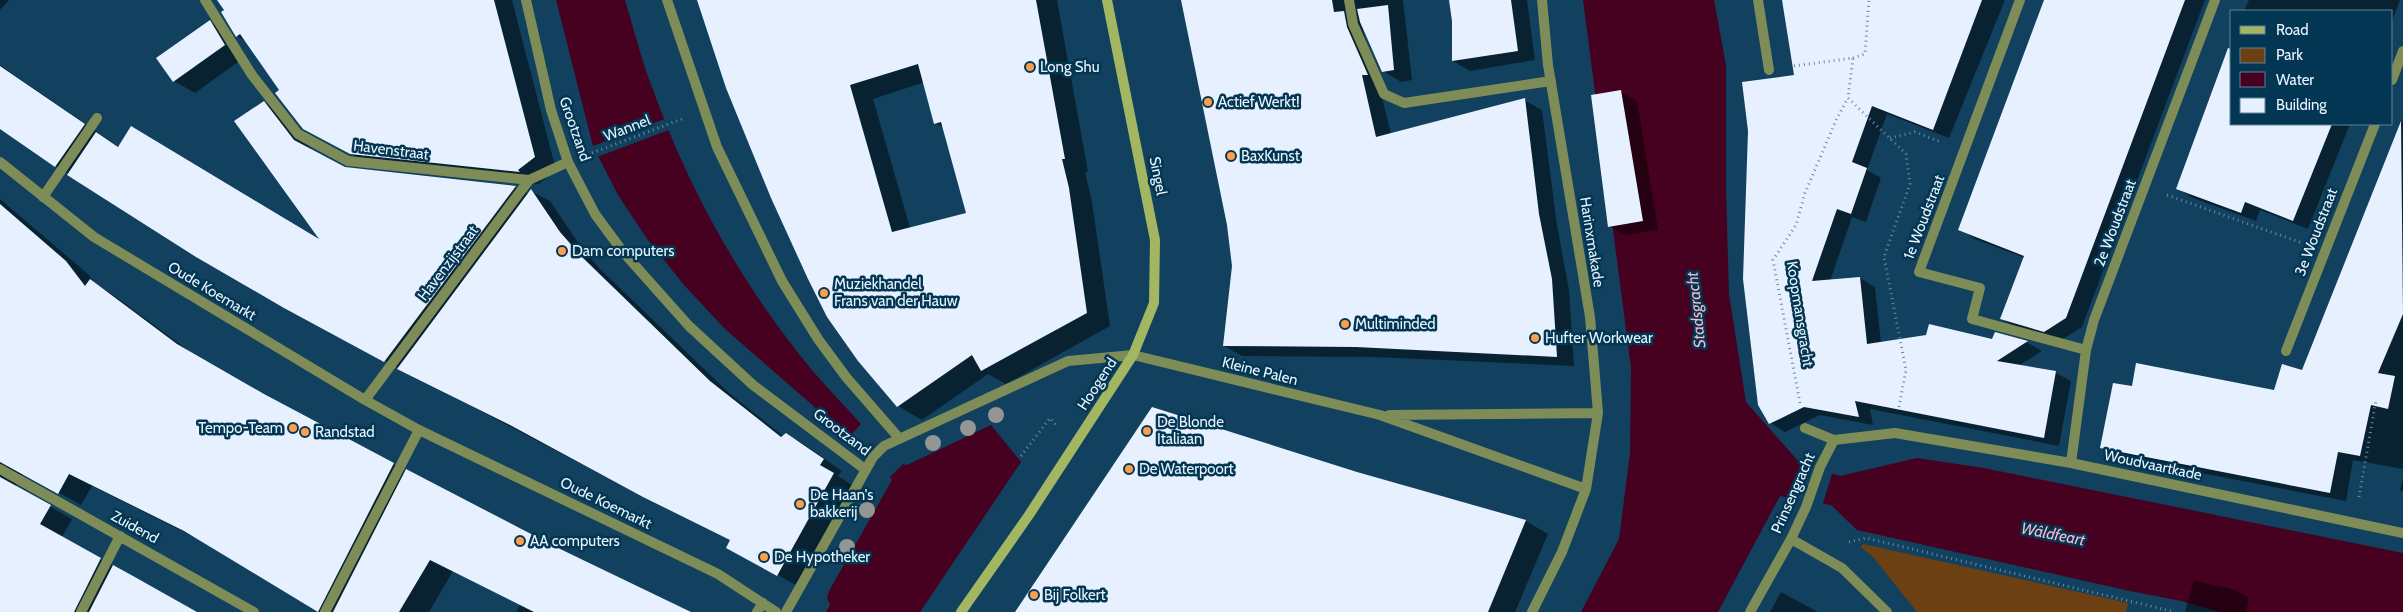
<svg xmlns="http://www.w3.org/2000/svg" width="2403" height="612" font-family="Cabin,sans-serif">
  <style>
    .green { fill: #6d4014 }
    .water { fill: #460020 }
    .pier { fill: #11415e }
    .shadow { fill: #0007; fill-rule: evenodd }
    .building { fill: #e7f0fe; fill-rule: evenodd }
    .lines { fill: none; stroke-linecap: round; stroke-linejoin: round }
    .path { stroke: #6a8ba0; stroke-width: 3; stroke-dasharray: 1 4; stroke-linecap: butt }
    .lane { stroke: #7e8c57; stroke-width: 10 }
    .street { stroke: #7e8c57; stroke-width: 10 }
    .secondary { stroke: #a3b762; stroke-width: 10 }
    .tree { fill: #939693 }
    .poi-dot { fill: #f99f4d; stroke: #033653; stroke-width: 2 }
    .labels { text-anchor: middle; dominant-baseline: central; stroke-width: 5; stroke-linejoin: round; paint-order: stroke }
    .poi-label { font-size: 15px; fill: #e9f5fe; stroke: #033653; text-anchor: start }
    .street-label { font-size: 15px; fill: #e9f5fe; stroke: #033653 }
    .water-label { font-size: 16px; font-style: italic; fill: #fdb9cc; stroke: #033653 }
  </style>
  <rect width="100%" height="100%" fill="#11415e"/>
  <!-- green -->
  <path class="green" d="M 1863,544 L 2128,603 L 2126,612 L 1917,612 L 1873,557 L 1861,547 Z"/>
  <!-- water -->
  <path class="water" d="M 556,0 L 625,0 C 634,29 641,59 652,87 C 688,189 743,287 812,370 C 828,389 845,406 861,424 L 849,437 L 725,329 L 684,285 L 648,240 L 618,195 L 593,146 Z
    M 1583,0 L 1714,0 L 1726,65 L 1726,190 L 1729,294 L 1746,402 L 1800,463 L 1840,476 L 1917,458 L 1984,468 L 2403,553 L 2403,612 L 2220,612 L 2181,601 L 2130,591 L 1857,530 L 1831,505 L 1780,496 L 1718,612 L 1581,612 L 1619,539 L 1630,453 L 1631,368 Z
    M 991,425 L 1021,462 L 920,612 L 826,612 L 830,605 L 827,598 L 829,591 L 892,480 L 890,477 L 903,464 L 907,465 Z"/>
  <!-- pier -->
  <path class="pier" d="M 665,119 L 669,130 L 597,157 L 593,146 Z
    M 1806,463 L 1833,471 L 1822,506 L 1794,501 Z"/>
  <!-- shadow -->
  <path class="shadow" d="M 0,0 L 9,0 L 0,10 Z
    M 219,0 L 512,0 L 556,170 L 539,184 L 373,166 L 326,141 L 247,42 L 237,36 Z
    M 699,0 L 1057,0 L 1088,172 L 1085,172 L 1092,202 L 1110,326 L 1006,384 L 988,374 L 922,420 L 898,406 ZM 925,82 L 935,123 L 944,128 L 967,214 L 910,228 L 873,99 Z
    M 1183,0 L 1403,0 L 1412,80 L 1401,82 L 1383,71 L 1362,27 L 1379,85 L 1391,134 L 1524,100 L 1542,110 L 1557,225 L 1569,290 L 1574,366 L 1375,357 L 1242,356 L 1224,346 L 1233,266 L 1228,225 Z
    M 1450,0 L 1527,0 L 1535,60 L 1470,71 L 1453,61 L 1453,21 Z
    M 1784,0 L 2005,0 L 1949,138 L 1887,114 L 1867,170 L 1881,178 L 1866,222 L 1852,217 L 1830,281 L 1860,278 L 1875,287 L 1881,343 L 1993,341 L 1996,334 L 2028,343 L 2042,351 L 2018,366 L 2056,373 L 2071,381 L 2059,446 L 1870,409 L 1873,425 L 1820,415 L 1785,432 L 1770,423 L 1759,405 L 1795,76 Z
    M 2046,0 L 2205,0 L 2082,327 L 2061,340 L 2017,328 L 2002,319 L 2025,258 L 1975,239 L 1959,229 Z
    M 2249,0 L 2400,0 L 2392,21 L 2392,11 L 2244,11 Z
    M 210,22 L 231,34 L 245,57 L 195,93 L 174,81 Z
    M 2232,45 L 2232,124 L 2350,124 L 2308,229 L 2260,210 L 2256,221 L 2193,198 L 2178,189 Z
    M 0,65 L 119,147 L 323,242 L 264,102 L 283,114 L 313,151 L 345,168 L 516,187 L 529,194 L 531,191 L 550,201 L 579,244 L 600,269 L 729,393 L 783,436 L 786,434 L 805,445 L 842,471 L 838,476 L 852,485 L 796,585 L 746,558 L 731,540 L 663,507 L 306,319 L 56,166 L 0,127 Z
    M 1621,92 L 1637,101 L 1658,230 L 1624,235 L 1609,226 Z
    M 2403,120 L 2403,469 L 2353,460 L 2346,501 L 2117,457 L 2102,448 L 2133,388 L 2275,392 L 2302,372 Z
    M 0,199 L 89,275 L 95,284 L 112,294 L 200,359 L 263,395 L 406,471 L 555,548 L 687,612 L 516,612 L 520,605 L 453,571 L 429,612 L 320,612 L 202,541 L 92,486 L 81,505 L 27,475 L 20,475 L 16,479 L 16,486 L 19,489 L 72,519 L 62,537 L 194,612 L 0,612 Z
    M 1357,473 L 1526,521 L 1548,534 L 1515,612 L 1015,612 Z
    M 2403,479 L 2403,492 L 2400,490 Z
    M 2194,581 L 2233,589 L 2249,598 L 2246,612 L 2185,612 Z
    M 1781,592 L 1818,612 L 1770,612 Z"/>
  <!-- building -->
  <path class="building" d="M 217,0 L 494,0 L 535,157 L 518,170 L 520,172 L 350,154 L 303,129 L 275,93 L 279,90 L 240,34 L 236,37 L 221,12 L 224,10 Z
    M 697,0 L 1036,0 L 1065,159 L 1062,159 L 1069,188 L 1087,313 L 981,371 L 972,355 L 897,407 L 858,361 L 827,317 L 808,279 L 771,198 L 726,88 ZM 918,64 L 934,124 L 941,122 L 966,213 L 892,232 L 850,85 Z
    M 1181,0 L 1332,0 L 1334,12 L 1344,11 L 1347,27 L 1368,75 L 1362,75 L 1376,137 L 1525,98 L 1539,214 L 1552,279 L 1557,357 L 1356,347 L 1223,346 L 1232,266 L 1227,225 Z
    M 1449,0 L 1511,0 L 1518,51 L 1452,61 L 1452,21 Z
    M 1782,0 L 1982,0 L 1933,130 L 1872,106 L 1852,162 L 1867,168 L 1851,214 L 1837,209 L 1812,281 L 1860,277 L 1867,344 L 1926,335 L 1929,324 L 1992,339 L 1995,332 L 2028,341 L 1997,361 L 2056,371 L 2044,438 L 1855,401 L 1859,417 L 1804,407 L 1769,424 L 1758,405 L 1743,279 L 1748,131 L 1742,82 L 1794,75 Z
    M 2044,0 L 2185,0 L 2066,318 L 2044,332 L 2000,319 L 2024,256 L 1958,230 Z
    M 1388,5 L 1394,70 L 1382,72 L 1360,22 L 1357,9 Z
    M 210,20 L 225,45 L 173,82 L 156,58 Z
    M 2228,48 L 2232,49 L 2232,124 L 2332,124 L 2293,221 L 2245,202 L 2241,213 L 2176,189 Z
    M 0,66 L 85,124 L 55,167 L 0,129 Z
    M 1621,90 L 1643,221 L 1608,227 L 1591,95 Z
    M 264,101 L 294,140 L 345,167 L 516,186 L 384,362 L 284,308 L 196,257 L 67,175 L 96,132 L 118,147 L 131,126 L 319,239 L 234,121 Z
    M 2401,121 L 2403,314 L 2378,373 L 2395,376 L 2388,409 L 2371,405 L 2360,456 L 2338,452 L 2330,493 L 2100,448 L 2113,383 L 2132,386 L 2136,363 L 2274,390 L 2282,364 L 2302,370 Z
    M 531,189 L 560,232 L 582,257 L 710,381 L 781,437 L 786,433 L 824,459 L 820,465 L 834,473 L 777,576 L 726,548 L 730,540 L 643,497 L 510,425 L 397,369 Z
    M 0,204 L 66,261 L 85,286 L 90,279 L 177,344 L 264,394 L 394,463 L 318,612 L 184,531 L 69,474 L 58,494 L 0,462 Z
    M 1152,407 L 1357,472 L 1526,520 L 1488,612 L 1015,612 Z
    M 406,469 L 556,547 L 691,612 L 534,612 L 430,560 L 399,612 L 333,612 Z
    M 0,477 L 51,505 L 40,524 L 101,558 L 74,612 L 0,612 Z
    M 113,565 L 133,576 L 197,612 L 89,612 Z"/>
  <g class="lines">
    <!-- path -->
    <path class="path" d="M 1853,58 L 1865,54 L 1869,0
      M 1794,66 L 1853,58 L 1848,98 L 1906,154 L 1910,184 L 1884,257 L 1906,370 L 1899,407
      M 1890,138 L 1915,132 L 1941,142
      M 592,153 L 682,119
      M 2167,195 L 2302,243
      M 1800,403 L 1773,260 L 1796,225 L 1805,193 L 1837,118 L 1848,98
      M 1021,456 L 1050,418 L 1057,426
      M 2359,497 L 2376,400
      M 1849,542 L 1866,538 L 2175,612"/>
    <!-- lane -->
    <path class="lane" d="M 1349,0 L 1353,24 L 1384,94 L 1404,103 L 1551,81
      M 43,197 L 97,118"/>
    <!-- street -->
    <path class="street" d="M 205,0 L 252,75 L 298,134 L 348,161 L 529,180
      M 526,0 L 551,110 L 568,162 L 595,214 L 623,252 L 689,326 L 753,385 L 866,470
      M 667,0 L 717,147 L 782,281 L 818,339 L 846,377 L 899,438
      M 1758,0 L 1769,70
      M 2020,0 L 1919,272 L 1980,288 L 1972,319 L 2086,350
      M 2392,80 L 2403,51
      M 0,162 L 94,237 L 365,400 L 419,430 L 718,574 L 776,612
      M 2286,351 L 2375,124
      M 365,400 L 529,180 L 568,162
      M 1389,415 L 1598,413
      M 1805,428 L 1834,440
      M 2071,463 L 2086,350 L 2094,320 L 2215,0
      M 0,469 L 254,612
      M 1791,539 L 1842,568 L 1887,612
      M 81,612 L 120,536
      M 325,612 L 419,430
      M 757,612 L 763,603
      M 786,612 L 873,457 L 884,446 L 1068,361 L 1133,355 L 1380,415 L 1586,489
      M 1532,612 L 1562,552 L 1586,489 L 1598,413 L 1590,317 L 1548,65 L 1542,0
      M 1750,612 L 1791,539 L 1806,507 L 1820,467 L 1834,440 L 1895,433 L 2071,463 L 2403,533"/>
    <!-- secondary -->
    <path class="secondary" d="M 961,612 L 1029,515 L 1133,355 L 1154,303 L 1155,240 L 1107,0"/>
  </g>
  <!-- trees -->
  <g class="tree">
    <circle cx="996" cy="415" r="8"/>
    <circle cx="968" cy="428" r="8"/>
    <circle cx="933" cy="443" r="8"/>
    <circle cx="867" cy="510" r="8"/>
    <circle cx="847" cy="547" r="8"/>
  </g>
  <!-- markers -->
  <g class="poi-dot">
    <circle cx="1030" cy="67" r="5"/>
    <circle cx="1208" cy="102" r="5"/>
    <circle cx="1231" cy="156" r="5"/>
    <circle cx="562" cy="251" r="5"/>
    <circle cx="824" cy="293" r="5"/>
    <circle cx="1345" cy="324" r="5"/>
    <circle cx="1535" cy="338" r="5"/>
    <circle cx="293" cy="428" r="5"/>
    <circle cx="1147" cy="431" r="5"/>
    <circle cx="305" cy="432" r="5"/>
    <circle cx="1129" cy="469" r="5"/>
    <circle cx="800" cy="504" r="5"/>
    <circle cx="520" cy="541" r="5"/>
    <circle cx="764" cy="557" r="5"/>
    <circle cx="1034" cy="595" r="5"/>
  </g>
  <g class="labels">
    <!-- poi labels -->
    <g class="poi-label">
      <text x="1040" y="67">Long Shu</text>
      <text x="1218" y="102">Actief Werkt!</text>
      <text x="1241" y="156">BaxKunst</text>
      <text x="572" y="251">Dam computers</text>
      <text x="834" y="284">Muziekhandel<tspan x="834" dy="17">Frans van der Hauw</tspan></text>
      <text x="1355" y="324">Multiminded</text>
      <text x="1545" y="338">Hufter Workwear</text>
      <text x="1157" y="422">De Blonde<tspan x="1157" dy="17">Italiaan</tspan></text>
      <text x="283" y="428" text-anchor="end">Tempo-Team</text>
      <text x="315" y="432">Randstad</text>
      <text x="1139" y="469">De Waterpoort</text>
      <text x="810" y="495">De Haan's<tspan x="810" dy="17">bakkerij</tspan></text>
      <text x="530" y="541">AA computers</text>
      <text x="774" y="557">De Hypotheker</text>
      <text x="1044" y="595">Bij Folkert</text>
    </g>
    <!-- street labels -->
    <g class="street-label">
      <text transform="translate(627 128) rotate(-21)">Wannel</text>
      <text transform="translate(575 129) rotate(71)">Grootzand</text>
      <text transform="translate(391 150) rotate(7)">Havenstraat</text>
      <text transform="translate(1158 176) rotate(79)">Singel</text>
      <text transform="translate(1924 217) rotate(-69)">1e Woudstraat</text>
      <text transform="translate(2115 223) rotate(-69)">2e Woudstraat</text>
      <text transform="translate(2316 232) rotate(-69)">3e Woudstraat</text>
      <text transform="translate(1592 242) rotate(81)">Harinxmakade</text>
      <text transform="translate(448 263) rotate(-53)">Havenzijstraat</text>
      <text transform="translate(212 291) rotate(31)">Oude Koemarkt</text>
      <text transform="translate(1800 314) rotate(81)">Koopmansgracht</text>
      <text transform="translate(1260 371) rotate(14)">Kleine Palen</text>
      <text transform="translate(1097 384) rotate(-57)">Hoogend</text>
      <text transform="translate(842 432) rotate(37)">Grootzand</text>
      <text transform="translate(2153 465) rotate(12)">Woudvaartkade</text>
      <text transform="translate(1793 493) rotate(-66)">Prinsengracht</text>
      <text transform="translate(606 503) rotate(26)">Oude Koemarkt</text>
      <text transform="translate(135 527) rotate(29)">Zuidend</text>
    </g>
    <!-- water labels -->
    <g class="water-label">
      <text transform="translate(1696 310) rotate(-96)">Stadsgracht</text>
      <text transform="translate(2053 534) rotate(11)">Wâldfeart</text>
    </g>
  </g>
  <!-- legend -->
  <rect x="2230" y="10" width="162" height="115" fill="#033653" stroke="#5f8297"/>
  <rect x="2240" y="26" width="25" height="8" fill="#a3b762" stroke="#5f8297"/>
  <text x="2276" y="35" font-size="15" fill="#e9f5fe">Road</text>
  <rect x="2240" y="48" width="25" height="15" fill="#6d4014" stroke="#5f8297"/>
  <text x="2276" y="60" font-size="15" fill="#e9f5fe">Park</text>
  <rect x="2240" y="72" width="25" height="15" fill="#460020" stroke="#5f8297"/>
  <text x="2276" y="85" font-size="15" fill="#e9f5fe">Water</text>
  <rect x="2240" y="98" width="25" height="15" fill="#e7f0fe" stroke="#5f8297"/>
  <text x="2276" y="110" font-size="15" fill="#e9f5fe">Building</text>
</svg>
